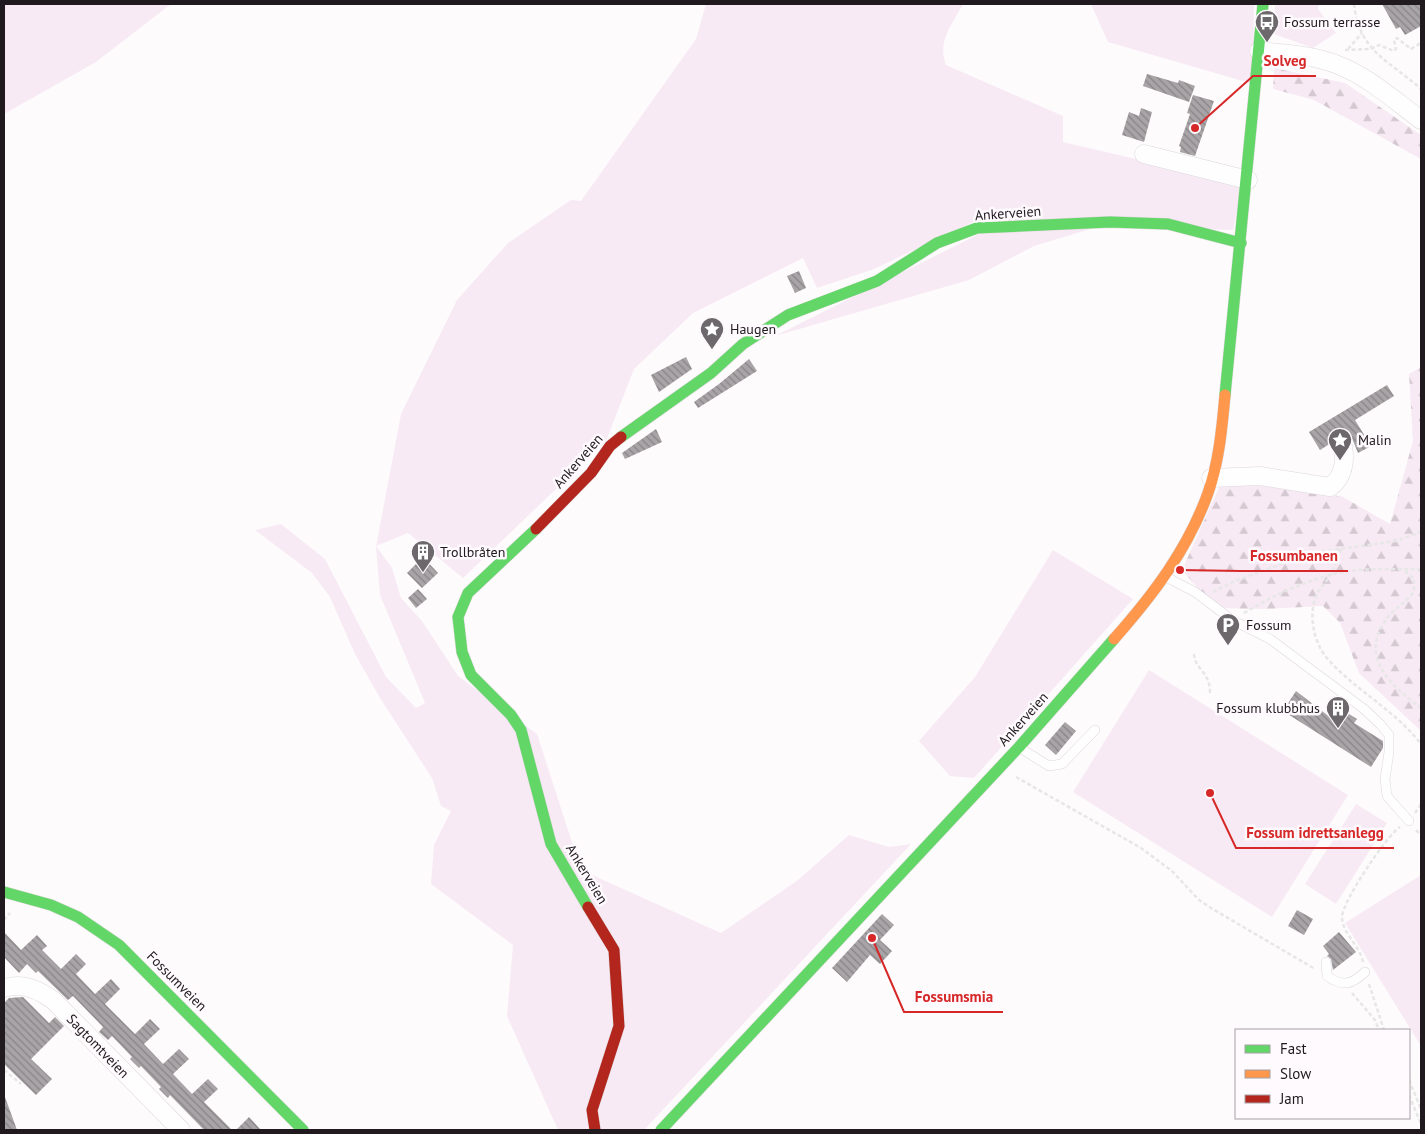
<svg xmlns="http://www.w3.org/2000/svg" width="1425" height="1134" font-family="'PT Sans',sans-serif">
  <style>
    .green { fill: #f8eaf4 }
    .forest { fill: url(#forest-firs) }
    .building { fill: url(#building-back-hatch) }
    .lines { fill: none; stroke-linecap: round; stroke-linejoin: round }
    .lane-casing { stroke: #dcd8da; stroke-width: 10 }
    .street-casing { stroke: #dcd8da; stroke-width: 19 }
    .fast-casing { stroke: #dcd8da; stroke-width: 12 }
    .slow-casing { stroke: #dcd8da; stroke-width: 12 }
    .jam-casing { stroke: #dcd8da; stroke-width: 12 }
    .path { stroke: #e7e7e7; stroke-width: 2.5; stroke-dasharray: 4 2.5; stroke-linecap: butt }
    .lane { stroke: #fffeff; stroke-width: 9 }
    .street { stroke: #fffeff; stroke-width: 18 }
    .fast { stroke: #63d668; stroke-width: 11 }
    .slow { stroke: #ff974d; stroke-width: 11 }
    .jam { stroke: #b3261e; stroke-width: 11 }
    .labels { text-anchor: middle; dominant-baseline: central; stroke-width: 5; stroke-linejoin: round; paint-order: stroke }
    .poi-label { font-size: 14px; fill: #20191e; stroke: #fefafd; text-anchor: start }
    .street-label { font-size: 14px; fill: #20191e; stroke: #fefafd }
    .leader { fill: none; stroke: #d62828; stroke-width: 2 }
    .callout-dot { fill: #d62828; stroke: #fefafd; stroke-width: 2 }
    .callout-label { font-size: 15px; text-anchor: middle; font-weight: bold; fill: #d62828; stroke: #fefafd; stroke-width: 5; stroke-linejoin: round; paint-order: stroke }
  </style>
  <defs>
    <pattern id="forest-firs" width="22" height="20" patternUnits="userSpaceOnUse" patternTransform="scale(1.25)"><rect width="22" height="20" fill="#f8eaf4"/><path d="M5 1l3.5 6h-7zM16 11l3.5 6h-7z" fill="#d4c8d1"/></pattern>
    <pattern id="building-back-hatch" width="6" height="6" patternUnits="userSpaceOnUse" patternTransform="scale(1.25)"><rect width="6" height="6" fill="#a8a4a7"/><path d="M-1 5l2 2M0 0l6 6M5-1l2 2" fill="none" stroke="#888587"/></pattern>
  </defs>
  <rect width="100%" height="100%" fill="#fdfbfc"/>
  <!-- green -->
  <path class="green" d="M 4,4 L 171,4 L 96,62 L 4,114 Z
    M 706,4 L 963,4 C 952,25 937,40 946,65 L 1063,116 L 1063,142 L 1242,184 L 1233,230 L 977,220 L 874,269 L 817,288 L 803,258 L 693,313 L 634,369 L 606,441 L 463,578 L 408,533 L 376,546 L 392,568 L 401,598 L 422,621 L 458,676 L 537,734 L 581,870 L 721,933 L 798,880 L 849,835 L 889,847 L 911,844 L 644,1130 L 558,1130 L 507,1016 L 513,945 L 431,884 L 434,845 L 451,811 L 441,806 L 432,778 L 380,698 L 355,654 L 330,597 L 312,573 L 255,530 L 281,524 L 325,559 L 386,677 L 416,708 L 425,703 L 380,595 L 376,547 L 401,414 L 457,300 L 508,243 L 571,200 L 581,201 L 696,39 Z
    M 1091,4 L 1254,4 L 1253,84 L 1108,42 Z
    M 1275,4 L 1319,4 L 1318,9 L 1336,33 L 1313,48 L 1274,34 Z
    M 1097,227 L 1034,246 L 969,280 L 775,336 L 979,234 Z
    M 1053,550 L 1133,599 L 974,778 L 950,776 L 919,741 L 975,677 Z
    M 1149,670 L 1348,795 L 1272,917 L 1073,792 Z
    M 1356,804 L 1387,823 L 1336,904 L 1305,884 Z
    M 1421,875 L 1421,1046 L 1345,923 Z"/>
  <!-- forest -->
  <path class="forest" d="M 1274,68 L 1345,83 L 1421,135 L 1421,159 L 1314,100 L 1273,89 Z
    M 1421,367 L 1421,731 L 1359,673 L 1340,623 L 1323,606 L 1263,609 L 1215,608 L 1182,570 L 1221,483 L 1266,481 L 1343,497 L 1390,524 L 1413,441 L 1409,374 Z"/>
  <!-- building -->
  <path class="building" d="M 1382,4 L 1421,4 L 1421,26 L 1405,35 L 1400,27 L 1396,29 Z
    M 1147,74 L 1178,83 L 1179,80 L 1195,86 L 1189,102 L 1143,86 Z
    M 1193,95 L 1214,101 L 1195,156 L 1180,152 L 1181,147 L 1179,146 L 1190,114 L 1187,113 Z
    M 1141,108 L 1152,112 L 1144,142 L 1122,135 L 1129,112 L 1139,116 Z
    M 799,271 L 806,288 L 795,293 L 787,276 Z
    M 686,357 L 692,369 L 659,392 L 651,375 Z
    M 749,359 L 757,371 L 698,408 L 694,402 L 719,384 Z
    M 1387,385 L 1394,396 L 1355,420 L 1371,446 L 1358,453 L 1349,431 L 1339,428 L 1331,435 L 1331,443 L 1320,450 L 1309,432 Z
    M 656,429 L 662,442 L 625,459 L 622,453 Z
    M 423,557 L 438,573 L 422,588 L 407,573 Z
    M 418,589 L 427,599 L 416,608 L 408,598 Z
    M 1296,691 L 1331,718 L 1338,707 L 1357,719 L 1354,723 L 1383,741 L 1383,748 L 1371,767 L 1283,711 Z
    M 1065,722 L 1076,731 L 1056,755 L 1045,745 Z
    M 1297,910 L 1313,919 L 1304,935 L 1288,926 Z
    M 882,914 L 894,925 L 880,940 L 892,951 L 880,964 L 870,955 L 847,982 L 832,968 Z
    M 4,932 L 21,950 L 37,935 L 47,946 L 42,950 L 61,969 L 76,954 L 86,964 L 76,974 L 95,994 L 111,979 L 120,989 L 105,1004 L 135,1034 L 150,1019 L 160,1029 L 144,1044 L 163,1064 L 179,1049 L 189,1059 L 173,1074 L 192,1094 L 208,1079 L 218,1089 L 204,1102 L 232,1130 L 204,1130 L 170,1095 L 168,1098 L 159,1089 L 161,1087 L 141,1066 L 139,1068 L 130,1059 L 132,1057 L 112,1036 L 108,1040 L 99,1032 L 103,1027 L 73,996 L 68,1000 L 38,971 L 36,973 L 27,964 L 19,973 L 4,957 Z
    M 1339,932 L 1356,952 L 1333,970 L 1331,959 L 1327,956 L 1329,954 L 1323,946 Z
    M 23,997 L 49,1023 L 55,1017 L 64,1026 L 31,1059 L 52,1079 L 36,1095 L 4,1064 L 4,1003 L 9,998 Z
    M 4,1097 L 5,1097 L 17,1130 L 4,1130 Z
    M 249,1117 L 261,1130 L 236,1130 Z"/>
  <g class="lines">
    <!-- lane casing -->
    <g class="lane-casing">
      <path id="lane" d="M 1166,577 L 1195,592 L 1232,620 L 1270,639 L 1364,709 L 1381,725 L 1389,735 L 1389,752 L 1385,779 L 1387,796 L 1409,821
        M 1020,748 L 1049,766 L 1062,764 L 1095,730
        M 1326,962 L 1327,976 C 1343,987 1351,985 1365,972"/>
    </g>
    <!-- street casing -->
    <g class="street-casing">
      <path id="street" d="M 1259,51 C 1286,54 1313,55 1338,65 C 1369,77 1395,101 1421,120
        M 1144,154 L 1248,180
        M 1211,478 L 1260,476 L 1330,487 C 1346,476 1346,455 1341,438
        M 4,988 C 22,982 38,989 53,1000 L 181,1130"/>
    </g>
    <!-- fast casing -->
    <g class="fast-casing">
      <path id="fast" d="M 1225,395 L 1263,4
        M 621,437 L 711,373 L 743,344 L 788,315 L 877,281 L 937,243 L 977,228 L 1110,222 L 1168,224 L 1241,243
        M 536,529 L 468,593 L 458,617 L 462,652 L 471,675 L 511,715 L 521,730 L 551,844 L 588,907
        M 4,892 L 51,905 L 78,917 L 119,945 L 303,1130
        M 661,1130 L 1019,747 L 1114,639"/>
    </g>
    <!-- slow casing -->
    <g class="slow-casing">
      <path id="slow" d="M 1114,639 C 1153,595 1188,549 1208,493 C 1219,462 1222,428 1225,395"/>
    </g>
    <!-- jam casing -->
    <g class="jam-casing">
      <path id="jam" d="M 536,529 L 591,473 L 610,446 L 621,437
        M 588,907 L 614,950 L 619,1026 L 592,1110 L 595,1130"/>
    </g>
    <!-- path -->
    <path class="path" d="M 1354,4 C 1359,52 1390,61 1421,89
      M 1348,49 L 1362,33
      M 1345,50 L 1371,49 L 1379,45 L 1394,51 L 1396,49 L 1394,40 L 1397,38 L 1411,49 L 1421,43
      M 1341,549 C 1337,557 1335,566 1331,574 C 1326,583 1318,589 1315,599 C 1309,617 1314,642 1326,657 C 1353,689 1394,709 1421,744
      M 1405,571 L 1414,579 L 1414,591 C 1407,603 1392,609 1385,621 C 1359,659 1393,687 1421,708
      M 1213,592 L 1233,582 L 1311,553 L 1396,541 L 1421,532
      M 1244,613 C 1276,594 1310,578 1348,571 C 1371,568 1397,570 1421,569
      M 1194,654 C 1195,670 1210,671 1210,693
      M 1016,777 L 1141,848 L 1172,871 L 1199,900 L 1211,908 L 1315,969
      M 1415,813 L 1421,804
      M 1416,830 L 1421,835
      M 4,920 L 10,913
      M 1363,962 C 1360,946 1342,933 1342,917 C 1342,902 1387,835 1400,827
      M 1369,984 L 1384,1030
      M 1352,993 L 1375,1020 L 1379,1030
      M 4,1070 L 21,1084
      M 1409,1080 L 1421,1109
      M 1409,1095 L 1421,1124"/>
    <!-- lane -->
    <use href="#lane" class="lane"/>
    <!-- street -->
    <use href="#street" class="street"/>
    <!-- fast -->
    <use href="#fast" class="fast"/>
    <!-- slow -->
    <use href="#slow" class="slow"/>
    <!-- jam -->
    <use href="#jam" class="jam"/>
  </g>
  <!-- icons -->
  <defs>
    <g id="bus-pin" transform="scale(1.25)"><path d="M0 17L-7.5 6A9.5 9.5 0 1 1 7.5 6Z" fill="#6d686c" stroke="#fefafd"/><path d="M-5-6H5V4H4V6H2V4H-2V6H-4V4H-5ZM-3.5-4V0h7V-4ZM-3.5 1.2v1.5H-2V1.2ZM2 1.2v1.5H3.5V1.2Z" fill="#fff"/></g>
    <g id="sight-pin" transform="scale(1.25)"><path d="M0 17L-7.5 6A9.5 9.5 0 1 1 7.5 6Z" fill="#6d686c" stroke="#fefafd"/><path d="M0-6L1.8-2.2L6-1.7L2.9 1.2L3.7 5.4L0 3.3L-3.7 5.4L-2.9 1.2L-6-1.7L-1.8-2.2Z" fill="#fff"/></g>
    <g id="building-pin" transform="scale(1.25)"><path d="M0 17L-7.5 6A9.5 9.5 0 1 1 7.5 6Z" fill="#6d686c" stroke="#fefafd"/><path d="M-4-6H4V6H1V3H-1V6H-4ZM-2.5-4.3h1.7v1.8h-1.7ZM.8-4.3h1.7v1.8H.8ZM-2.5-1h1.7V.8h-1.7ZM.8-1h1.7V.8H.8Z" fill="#fff"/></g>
    <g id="parking-pin" transform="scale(1.25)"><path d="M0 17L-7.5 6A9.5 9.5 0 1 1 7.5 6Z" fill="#6d686c" stroke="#fefafd"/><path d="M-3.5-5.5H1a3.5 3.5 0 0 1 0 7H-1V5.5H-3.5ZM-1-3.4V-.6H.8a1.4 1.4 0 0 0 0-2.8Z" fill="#fff"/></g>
  </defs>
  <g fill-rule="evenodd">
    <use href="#bus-pin" x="1267" y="22"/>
    <use href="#sight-pin" x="712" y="329"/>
    <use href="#sight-pin" x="1340" y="440"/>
    <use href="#building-pin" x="423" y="552"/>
    <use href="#parking-pin" x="1228" y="625"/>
    <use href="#building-pin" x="1338" y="708"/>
  </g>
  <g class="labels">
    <!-- poi labels -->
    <g class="poi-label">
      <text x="1284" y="22">Fossum terrasse</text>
      <text x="730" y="329">Haugen</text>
      <text x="1358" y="440">Malin</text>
      <text x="440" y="552">Trollbråten</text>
      <text x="1246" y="625">Fossum</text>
      <text x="1320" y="708" text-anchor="end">Fossum klubbhus</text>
    </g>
    <!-- street labels -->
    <g class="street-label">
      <text transform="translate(1008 213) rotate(-4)">Ankerveien</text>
      <text transform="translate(578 461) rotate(-49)">Ankerveien</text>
      <text transform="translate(1023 719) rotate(-48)">Ankerveien</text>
      <text transform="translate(587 874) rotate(59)">Ankerveien</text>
      <text transform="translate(177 981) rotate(45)">Fossumveien</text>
      <text transform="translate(98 1046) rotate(46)">Sagtomtveien</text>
    </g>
  </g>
  <!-- callouts -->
  <path class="leader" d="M1195 128L1253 76H1316M1180 570L1240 571H1348M1210 793L1236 848H1394M872 938L904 1012H1003"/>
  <g class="callout-dot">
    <circle cx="1195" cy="128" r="5"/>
    <circle cx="1180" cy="570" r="5"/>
    <circle cx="1210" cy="793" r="5"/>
    <circle cx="872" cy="938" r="5"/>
  </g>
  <g class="callout-label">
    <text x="1285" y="66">Solveg</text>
    <text x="1294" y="561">Fossumbanen</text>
    <text x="1315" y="838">Fossum idrettsanlegg</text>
    <text x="954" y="1002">Fossumsmia</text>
  </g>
  <!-- border -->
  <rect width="1425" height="1134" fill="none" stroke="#20191e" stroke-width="10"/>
  <!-- legend -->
  <rect x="1235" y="1029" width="175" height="90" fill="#fefafd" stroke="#a5a0a4"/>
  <rect x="1245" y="1045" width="25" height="8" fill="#63d668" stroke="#a5a0a4"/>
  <text x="1280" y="1054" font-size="15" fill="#20191e">Fast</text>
  <rect x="1245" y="1070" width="25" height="8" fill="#ff974d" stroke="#a5a0a4"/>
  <text x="1280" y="1079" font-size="15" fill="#20191e">Slow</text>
  <rect x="1245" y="1095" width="25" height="8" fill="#b3261e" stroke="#a5a0a4"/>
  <text x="1280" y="1104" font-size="15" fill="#20191e">Jam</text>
</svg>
